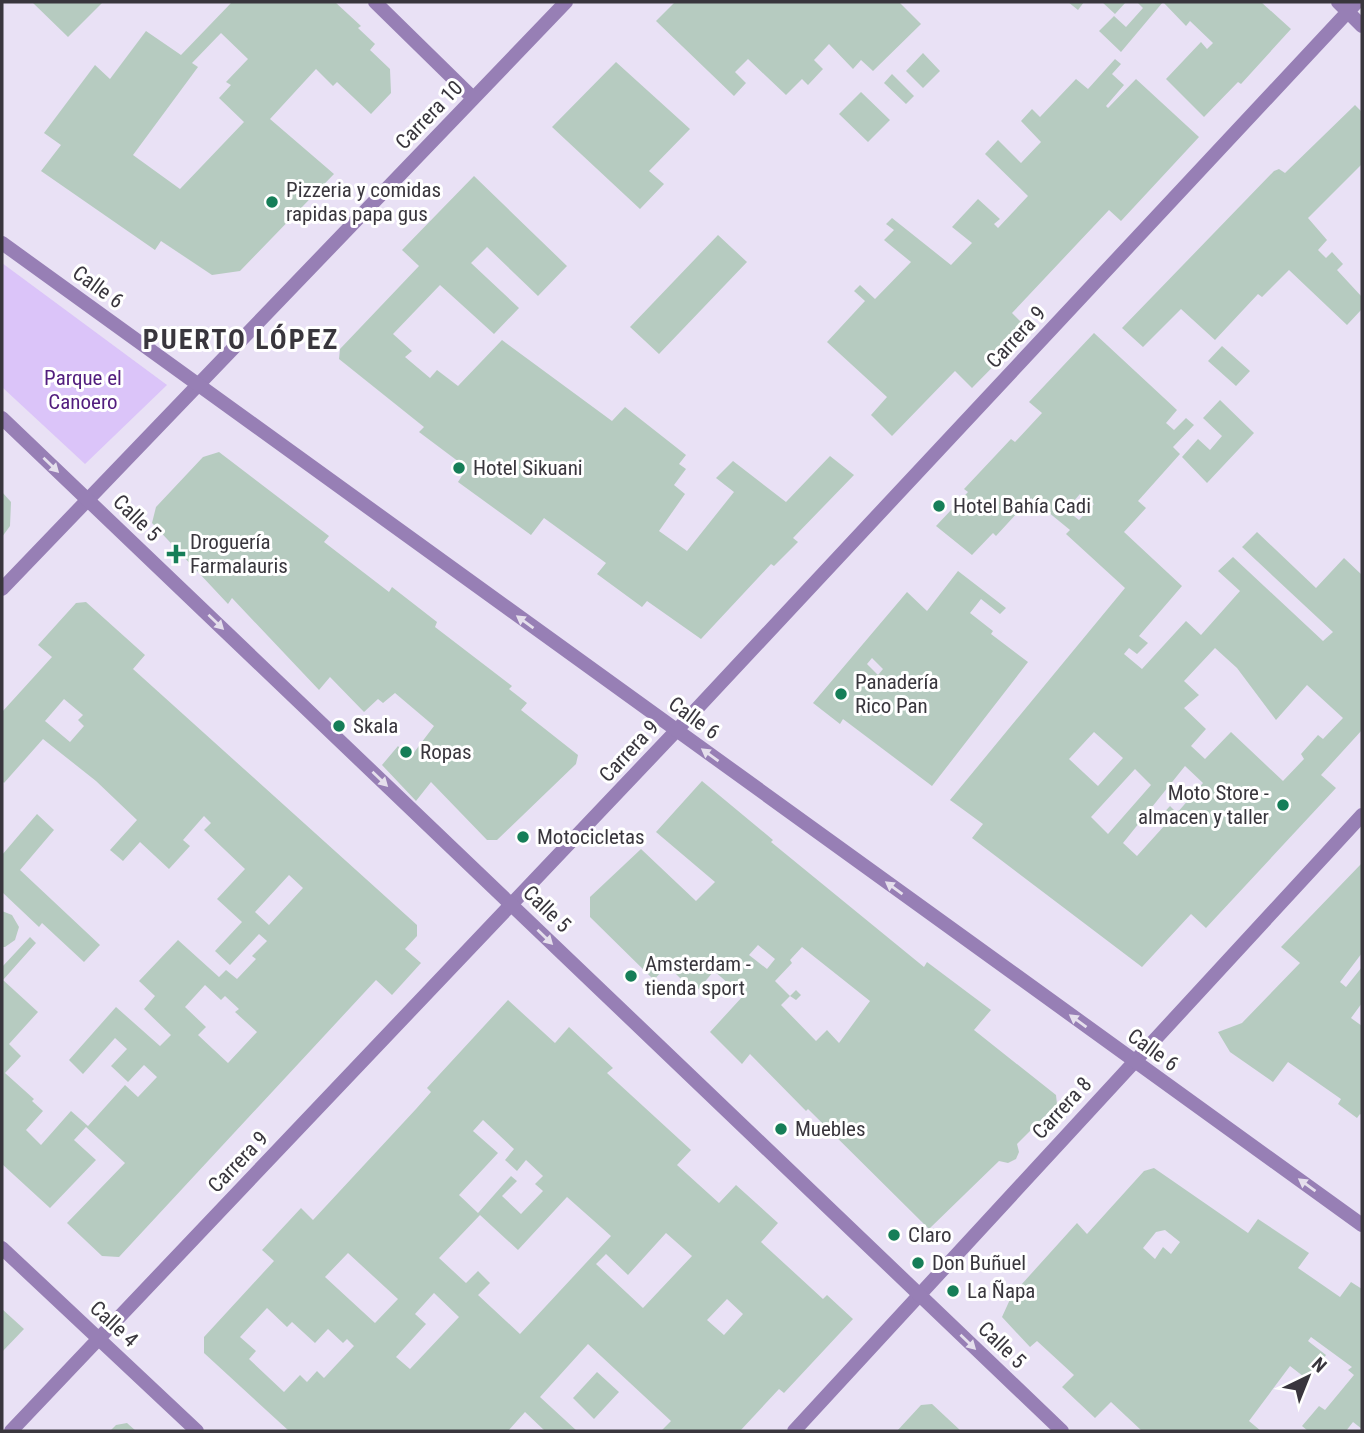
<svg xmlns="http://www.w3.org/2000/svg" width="1364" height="1433" font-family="'Roboto Condensed',sans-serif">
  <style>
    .green { fill: #dbc4f9 }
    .building { fill: #b6cbc0; fill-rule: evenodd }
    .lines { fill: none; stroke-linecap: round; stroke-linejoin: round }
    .minor { stroke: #977fb5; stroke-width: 14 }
    .tertiary { stroke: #977fb5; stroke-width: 14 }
    .oneway { fill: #e5dfec }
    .poi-dot { fill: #167e58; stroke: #fff; stroke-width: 2.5 }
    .labels { text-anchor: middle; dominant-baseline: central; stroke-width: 6; stroke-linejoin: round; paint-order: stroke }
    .street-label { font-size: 21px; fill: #39363d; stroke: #fff }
    .poi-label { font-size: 21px; fill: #39363d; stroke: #fff; text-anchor: start }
    .park-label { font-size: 21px; fill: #521d7e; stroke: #fff }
    .district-label { font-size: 28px; font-weight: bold; letter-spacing: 2px; fill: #39363d; stroke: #fff }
  </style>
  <rect width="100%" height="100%" fill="#e9e1f5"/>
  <!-- green -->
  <path class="green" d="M 2,263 L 167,385 L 85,464 L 2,387 Z"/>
  <!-- building -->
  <path class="building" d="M 32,2 L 103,2 L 68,37 Z
    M 232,2 L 335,2 L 361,26 L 358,28 L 375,44 L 370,50 L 390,69 L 391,93 L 371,114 L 337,82 L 333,86 L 316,69 L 270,119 L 334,174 L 240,271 L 212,275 L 161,241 L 155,250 L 41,171 L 61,145 L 44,133 L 95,65 L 110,79 L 146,31 L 181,55 ZM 221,33 L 248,59 L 226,82 L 231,85 L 219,98 L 244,122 L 180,189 L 133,155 L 198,67 L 192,63 Z
    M 675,2 L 899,2 L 921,24 L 873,71 L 861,60 L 853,69 L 829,44 L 814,60 L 823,69 L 808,85 L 802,79 L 786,95 L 748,59 L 735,72 L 746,83 L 734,96 L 656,21 Z
    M 1068,2 L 1084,2 L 1078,10 Z
    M 1102,2 L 1126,2 L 1115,14 Z
    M 1137,2 L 1163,2 L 1121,52 L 1099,31 L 1114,16 L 1126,27 L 1143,8 Z
    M 1163,2 L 1261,2 L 1291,29 L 1241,84 L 1238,82 L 1204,117 L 1166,79 L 1201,42 L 1207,49 L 1213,43 L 1190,21 L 1186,26 Z
    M 923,53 L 940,71 L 923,88 L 906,71 Z
    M 1115,59 L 1121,64 L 1112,74 L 1124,85 L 1106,106 L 1108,108 L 1136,79 L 1199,137 L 1121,221 L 1109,210 L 1012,313 L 1029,330 L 972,388 L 955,371 L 892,436 L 871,415 L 887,397 L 827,342 L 865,301 L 854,291 L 860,285 L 875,299 L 911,262 L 884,240 L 894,230 L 886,224 L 892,218 L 951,265 L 972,243 L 952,227 L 978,199 L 1000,219 L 994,224 L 998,228 L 1028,196 L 985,154 L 998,140 L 1021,163 L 1041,142 L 1021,121 L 1032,109 L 1040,117 L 1076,79 L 1088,89 Z
    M 616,62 L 690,129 L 649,171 L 664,184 L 640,209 L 552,127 Z
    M 892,74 L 914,96 L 906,104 L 884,83 Z
    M 861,92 L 890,120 L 868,142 L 839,114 Z
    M 1355,105 L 1362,112 L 1362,164 L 1308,218 L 1327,240 L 1318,250 L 1326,258 L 1332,252 L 1343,264 L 1337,270 L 1362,297 L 1362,309 L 1347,325 L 1289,270 L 1262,297 L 1258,294 L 1215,340 L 1181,309 L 1143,347 L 1122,328 L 1274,171 L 1279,169 L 1285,173 Z
    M 474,176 L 567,266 L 538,296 L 487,247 L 471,263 L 519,308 L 494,334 L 440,285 L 393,334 L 412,351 L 405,357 L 430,378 L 437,370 L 458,386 L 502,340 L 612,421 L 625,407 L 686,455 L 679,464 L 686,469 L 674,485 L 685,494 L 659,531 L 687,551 L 734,492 L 716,478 L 733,461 L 786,502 L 830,456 L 854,475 L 793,538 L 798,542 L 774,566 L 771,564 L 701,639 L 647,601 L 642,607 L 597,574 L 606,563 L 544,518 L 531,535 L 458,482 L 467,468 L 419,432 L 424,427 L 339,359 L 340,349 L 419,266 L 402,250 Z
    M 718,235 L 747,262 L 659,354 L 630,327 Z
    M 1094,333 L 1177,410 L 1166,423 L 1174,430 L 1186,418 L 1194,425 L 1173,447 L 1180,454 L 1138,501 L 1146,508 L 1124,532 L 1182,586 L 1139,636 L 1148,643 L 1137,654 L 1129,648 L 1124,654 L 1142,669 L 1186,621 L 1201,635 L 1240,591 L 1218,571 L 1233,557 L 1323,641 L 1333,632 L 1242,547 L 1257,532 L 1316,588 L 1344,558 L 1362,575 L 1362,730 L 1321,775 L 1336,788 L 1206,928 L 1191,914 L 1142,967 L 972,838 L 983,824 L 950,800 L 1125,588 L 1066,534 L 1070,530 L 1031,498 L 996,536 L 993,533 L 972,555 L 936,526 L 968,492 L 964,489 L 1011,439 L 1015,442 L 1042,413 L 1029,402 ZM 1080,494 L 1094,504 L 1079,520 L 1066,510 ZM 1215,648 L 1237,668 L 1276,720 L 1307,685 L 1343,718 L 1323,739 L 1318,735 L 1301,754 L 1304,759 L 1283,781 L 1231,732 L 1205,759 L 1191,746 L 1206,729 L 1184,708 L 1199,695 L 1184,681 ZM 1094,732 L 1123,758 L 1098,786 L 1069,759 ZM 1185,766 L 1203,783 L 1177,813 L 1170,806 L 1158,819 L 1165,825 L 1137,856 L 1123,843 ZM 1135,769 L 1151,785 L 1108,834 L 1091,817 Z
    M 1222,346 L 1250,371 L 1236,386 L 1208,361 Z
    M 1220,400 L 1254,433 L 1207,483 L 1182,457 L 1198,439 L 1210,450 L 1222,436 L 1203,418 Z
    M 219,452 L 329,536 L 324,542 L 389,592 L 392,587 L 437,622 L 435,627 L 512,686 L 509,689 L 527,703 L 521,710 L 578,755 L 576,764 L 497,840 L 487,840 L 431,782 L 416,801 L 382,765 L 398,746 L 409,759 L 434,726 L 395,693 L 383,703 L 378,699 L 364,712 L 330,677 L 319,690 L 232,598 L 228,604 L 152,523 L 156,507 L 203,457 Z
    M 2,492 L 11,502 L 10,526 L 2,537 Z
    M 958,571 L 1006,608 L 1000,614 L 981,599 L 970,613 L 993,631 L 991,634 L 1028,662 L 932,786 L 843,719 L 840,724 L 813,703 L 907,592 L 927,611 ZM 872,658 L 883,669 L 878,675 L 867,664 Z
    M 86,602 L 145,655 L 133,669 L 417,925 L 417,936 L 405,949 L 421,963 L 392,995 L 376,980 L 119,1257 L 102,1256 L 67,1223 L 125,1163 L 86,1127 L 74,1140 L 96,1160 L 50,1208 L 2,1164 L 2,967 L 30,937 L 36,943 L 3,980 L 38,1012 L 9,1044 L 21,1056 L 5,1073 L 34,1099 L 32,1101 L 43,1111 L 26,1130 L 41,1145 L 71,1111 L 88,1126 L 125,1085 L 138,1097 L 157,1077 L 144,1065 L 128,1082 L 111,1066 L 127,1049 L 115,1038 L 83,1074 L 69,1060 L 116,1007 L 160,1046 L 171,1035 L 144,1009 L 155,996 L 139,981 L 178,940 L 219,977 L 226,970 L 237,979 L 256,959 L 252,956 L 267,941 L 259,934 L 230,965 L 215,951 L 242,922 L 217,899 L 245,869 L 204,830 L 211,823 L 204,816 L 183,840 L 190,846 L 169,869 L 140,842 L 123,861 L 110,850 L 137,820 L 96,781 L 43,739 L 4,783 L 2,781 L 2,712 L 52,657 L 38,645 L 76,603 ZM 64,699 L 83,715 L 78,720 L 84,726 L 70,742 L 45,721 ZM 289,875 L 303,888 L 269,925 L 255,912 ZM 205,985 L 221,1000 L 225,996 L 239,1009 L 235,1012 L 257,1032 L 228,1063 L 198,1035 L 206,1027 L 185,1007 Z
    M 702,781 L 773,840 L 771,842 L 924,967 L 927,962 L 991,1010 L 974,1030 L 1056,1095 L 1057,1104 L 1017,1144 L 1019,1152 L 1016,1159 L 1008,1163 L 999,1161 L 929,1229 L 808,1109 L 806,1111 L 750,1054 L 742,1064 L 710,1032 L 743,996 L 714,971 L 695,993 L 667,965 L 654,980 L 590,917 L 590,897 L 641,849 L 696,901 L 715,882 L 656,832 ZM 758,945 L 775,959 L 767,969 L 749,955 ZM 802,947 L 870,1001 L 839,1043 L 827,1030 L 816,1041 L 781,1005 L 790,996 L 775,981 L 792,963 L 790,960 Z
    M 37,814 L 54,830 L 20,870 L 100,945 L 84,962 L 42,923 L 39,927 L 2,892 L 2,855 Z
    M 1362,863 L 1362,953 L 1340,982 L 1346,987 L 1362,967 L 1362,1003 L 1351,1018 L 1362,1026 L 1362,1115 L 1360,1114 L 1357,1118 L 1338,1104 L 1341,1099 L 1288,1062 L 1273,1082 L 1230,1052 L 1218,1032 L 1242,1023 L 1300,963 L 1281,947 Z
    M 2,911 L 12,915 L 19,927 L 15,940 L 5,947 L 2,947 Z
    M 796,990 L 801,995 L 796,1000 L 790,996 Z
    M 508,1000 L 555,1043 L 569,1027 L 613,1068 L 607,1073 L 691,1150 L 677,1165 L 719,1203 L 736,1185 L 778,1223 L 761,1242 L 823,1299 L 827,1295 L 853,1319 L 784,1393 L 779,1389 L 740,1431 L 661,1431 L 671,1421 L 588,1344 L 540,1397 L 577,1431 L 545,1431 L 525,1412 L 508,1431 L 289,1431 L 204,1353 L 204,1337 L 274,1261 L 262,1250 L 301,1208 L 313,1220 L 416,1109 L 431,1092 L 427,1088 ZM 483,1120 L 514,1149 L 505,1160 L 517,1171 L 526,1160 L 543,1176 L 535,1184 L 543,1191 L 521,1214 L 502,1196 L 517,1181 L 511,1176 L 478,1213 L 459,1195 L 498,1153 L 473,1131 ZM 567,1197 L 611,1236 L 520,1334 L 478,1295 L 490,1283 L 478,1271 L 466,1283 L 439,1258 L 480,1215 L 518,1250 ZM 666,1233 L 692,1256 L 643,1308 L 596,1264 L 606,1254 L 628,1275 ZM 348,1253 L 398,1299 L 375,1323 L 325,1277 ZM 434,1293 L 459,1317 L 410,1369 L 396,1357 L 426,1324 L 415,1314 ZM 727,1299 L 743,1314 L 724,1335 L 707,1320 ZM 267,1308 L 287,1327 L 292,1322 L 315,1343 L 328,1329 L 343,1343 L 347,1339 L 354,1346 L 324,1378 L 317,1371 L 307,1382 L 300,1375 L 284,1392 L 249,1359 L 256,1351 L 240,1337 Z
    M 1154,1168 L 1248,1233 L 1258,1219 L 1309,1253 L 1298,1268 L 1340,1297 L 1351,1282 L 1362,1289 L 1362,1429 L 1353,1422 L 1346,1431 L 1308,1431 L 1302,1426 L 1319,1406 L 1325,1410 L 1354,1375 L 1348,1370 L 1352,1367 L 1311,1337 L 1308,1341 L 1326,1355 L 1308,1380 L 1290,1366 L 1249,1421 L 1261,1431 L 1142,1431 L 1111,1402 L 1095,1418 L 1062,1387 L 1074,1375 L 1037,1341 L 1030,1347 L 1002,1317 L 1012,1295 L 1077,1223 L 1087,1234 L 1144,1171 ZM 1165,1230 L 1180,1242 L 1171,1254 L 1163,1247 L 1155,1259 L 1143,1248 L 1156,1232 Z
    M 2,1309 L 24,1329 L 2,1352 Z
    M 597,1372 L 619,1392 L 594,1419 L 573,1398 Z
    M 932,1404 L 961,1431 L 897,1431 L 921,1405 Z
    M 127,1423 L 136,1431 L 110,1431 L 116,1425 Z"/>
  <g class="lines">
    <!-- minor -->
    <path class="minor" d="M 375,2 L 473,98
      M 1338,2 L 1362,26
      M 2,589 L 566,2
      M 2,1248 L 197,1431
      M 11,1431 L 676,731 L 1357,2
      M 794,1431 L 1362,815"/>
    <!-- tertiary -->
    <path class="tertiary" d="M 2,243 L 1362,1225
      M 2,418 L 1062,1431"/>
  </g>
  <!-- one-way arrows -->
  <defs><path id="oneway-solid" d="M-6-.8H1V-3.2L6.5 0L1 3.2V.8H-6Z" transform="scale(1.75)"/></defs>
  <g class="oneway">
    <use href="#oneway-solid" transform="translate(51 465) rotate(44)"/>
    <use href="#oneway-solid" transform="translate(216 622) rotate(44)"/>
    <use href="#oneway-solid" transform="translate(525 622) rotate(-144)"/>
    <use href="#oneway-solid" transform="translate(710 755) rotate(-144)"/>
    <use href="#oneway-solid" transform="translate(380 779) rotate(44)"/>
    <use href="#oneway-solid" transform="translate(894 888) rotate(-144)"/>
    <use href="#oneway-solid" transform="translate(545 937) rotate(44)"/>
    <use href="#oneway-solid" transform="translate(1078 1021) rotate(-144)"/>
    <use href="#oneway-solid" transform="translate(1307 1185) rotate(-144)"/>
    <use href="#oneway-solid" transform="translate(968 1342) rotate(44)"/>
  </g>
  <!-- markers -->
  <g class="poi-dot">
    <circle cx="272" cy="202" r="7"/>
    <circle cx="459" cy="468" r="7"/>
    <circle cx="939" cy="506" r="7"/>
    <path d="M172.5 543.5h7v7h7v7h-7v7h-7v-7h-7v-7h7z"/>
    <circle cx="841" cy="694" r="7"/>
    <circle cx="339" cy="726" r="7"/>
    <circle cx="406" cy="752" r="7"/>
    <circle cx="1283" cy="805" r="7"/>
    <circle cx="523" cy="837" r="7"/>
    <circle cx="631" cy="976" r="7"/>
    <circle cx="781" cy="1129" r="7"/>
    <circle cx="894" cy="1235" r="7"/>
    <circle cx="918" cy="1263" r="7"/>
    <circle cx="953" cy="1291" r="7"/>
  </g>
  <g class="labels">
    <!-- street labels -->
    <g class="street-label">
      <text transform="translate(429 115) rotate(-46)">Carrera 10</text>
      <text transform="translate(98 287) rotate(36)">Calle 6</text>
      <text transform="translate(1016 337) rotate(-47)">Carrera 9</text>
      <text transform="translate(137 518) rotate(44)">Calle 5</text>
      <text transform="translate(694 718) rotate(36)">Calle 6</text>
      <text transform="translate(629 751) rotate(-47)">Carrera 9</text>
      <text transform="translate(547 909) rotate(44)">Calle 5</text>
      <text transform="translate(1153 1050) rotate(36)">Calle 6</text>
      <text transform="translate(1062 1108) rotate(-47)">Carrera 8</text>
      <text transform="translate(238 1162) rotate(-46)">Carrera 9</text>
      <text transform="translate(114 1324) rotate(43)">Calle 4</text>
      <text transform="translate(1002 1345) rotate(44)">Calle 5</text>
    </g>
    <!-- poi labels -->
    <g class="poi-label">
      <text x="286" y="190">Pizzeria y comidas<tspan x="286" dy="24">rapidas papa gus</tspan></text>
      <text x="473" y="468">Hotel Sikuani</text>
      <text x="953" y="506">Hotel Bahía Cadi</text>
      <text x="190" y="542">Droguería<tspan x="190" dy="24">Farmalauris</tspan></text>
      <text x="855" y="682">Panadería<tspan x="855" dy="24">Rico Pan</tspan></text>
      <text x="353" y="726">Skala</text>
      <text x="420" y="752">Ropas</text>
      <text x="1269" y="793" text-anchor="end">Moto Store -<tspan x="1269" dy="24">almacen y taller</tspan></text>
      <text x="537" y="837">Motocicletas</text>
      <text x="645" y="964">Amsterdam -<tspan x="645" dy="24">tienda sport</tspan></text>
      <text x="795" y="1129">Muebles</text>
      <text x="908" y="1235">Claro</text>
      <text x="932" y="1263">Don Buñuel</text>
      <text x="967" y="1291">La Ñapa</text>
    </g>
    <!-- park labels -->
    <g class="park-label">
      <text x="83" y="378">Parque el<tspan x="83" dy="24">Canoero</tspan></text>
    </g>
    <!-- district labels -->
    <g class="district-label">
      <text x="241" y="339">PUERTO LÓPEZ</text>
    </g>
  </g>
  <!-- border -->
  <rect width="1364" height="1433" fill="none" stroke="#39363d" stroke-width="7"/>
  <!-- north arrow -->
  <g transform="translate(1308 1377) rotate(43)" stroke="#ffffff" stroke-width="5" paint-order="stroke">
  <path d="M0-5L12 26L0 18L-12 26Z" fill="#39363d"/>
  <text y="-10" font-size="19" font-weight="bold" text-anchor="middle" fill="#39363d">N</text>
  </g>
</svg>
